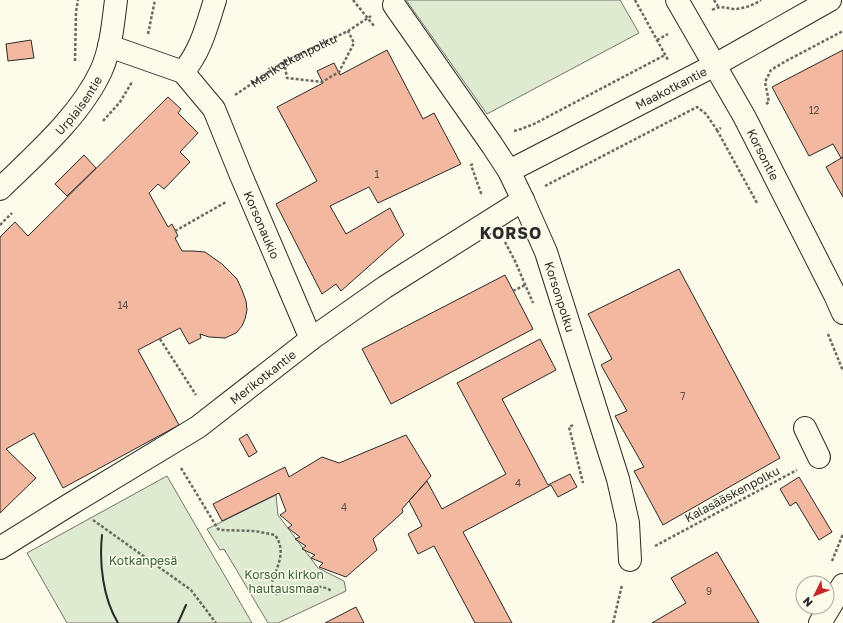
<svg xmlns="http://www.w3.org/2000/svg" width="843" height="623" font-family="'Golos Text',sans-serif">
  <style>
    .green { fill: #deebd1; stroke: #74746e }
    .building { fill: #f2b8a0; stroke: #2b2b2b }
    .lines { fill: none; stroke-linecap: round; stroke-linejoin: round }
    .minor-casing { stroke: #2b2b2b; stroke-width: 24 }
    .major-casing { stroke: #2b2b2b; stroke-width: 24 }
    .path { stroke: #6a6964; stroke-width: 2.5; stroke-dasharray: 3 2; stroke-linecap: butt }
    .minor { stroke: #fdfbea; stroke-width: 22 }
    .major { stroke: #fdfbea; stroke-width: 22 }
    .wall { stroke: #2b2b2b; stroke-width: 2 }
    .labels { text-anchor: middle; dominant-baseline: central; stroke-width: 3; stroke-linejoin: round; paint-order: stroke }
    .number-label { font-size: 10px; fill: #5d4e48 }
    .street-label { font-size: 12px; fill: #2b2b2b; stroke: #fdfbea }
    .park-label { font-size: 12px; fill: #34623c; stroke: #fdfbea }
    .district-label { font-size: 16px; font-weight: bold; letter-spacing: 1px; fill: #2b2b2b; stroke: #fdfbea }
  </style>
  <rect width="100%" height="100%" fill="#fdfbea"/>
  <!-- green -->
  <path class="green" d="M 406,0 L 620,0 L 639,33 L 487,114 Z
    M 167,476 L 252,623 L 67,623 L 27,553 Z
    M 276,495 L 278,515 L 318,568 L 344,581 L 346,591 L 278,623 L 268,623 L 224,549 L 220,550 L 207,529 Z"/>
  <!-- building -->
  <path class="building" d="M 31,40 L 34,58 L 8,61 L 6,44 Z
    M 387,50 L 423,119 L 434,113 L 461,164 L 378,203 L 369,187 L 330,206 L 346,234 L 390,208 L 404,235 L 341,291 L 336,284 L 322,294 L 276,204 L 317,181 L 277,107 L 323,83 L 317,71 L 334,63 L 340,75 Z
    M 843,50 L 843,157 L 841,158 L 833,144 L 809,156 L 772,87 Z
    M 168,97 L 181,109 L 178,113 L 198,133 L 180,152 L 190,162 L 164,189 L 158,184 L 149,193 L 168,227 L 172,224 L 178,236 L 175,238 L 182,251 L 193,251 L 205,252 L 222,264 L 237,279 L 242,290 L 246,301 L 247,310 L 245,319 L 242,326 L 236,333 L 225,338 L 209,337 L 200,334 L 201,338 L 189,344 L 180,328 L 138,350 L 179,425 L 63,488 L 34,433 L 6,449 L 36,478 L 0,513 L 0,237 L 15,222 L 28,236 Z
    M 84,155 L 96,168 L 67,196 L 55,184 Z
    M 843,157 L 843,197 L 826,167 Z
    M 679,269 L 780,458 L 663,525 L 634,471 L 644,467 L 615,416 L 627,411 L 601,365 L 612,359 L 588,314 Z
    M 505,275 L 533,329 L 391,404 L 362,349 Z
    M 540,339 L 556,370 L 502,399 L 548,485 L 570,474 L 577,487 L 558,497 L 551,485 L 463,532 L 512,623 L 475,623 L 434,546 L 418,554 L 408,534 L 422,526 L 409,501 L 427,481 L 442,509 L 506,474 L 457,383 Z
    M 247,434 L 257,452 L 249,457 L 239,439 Z
    M 406,435 L 431,476 L 402,509 L 403,512 L 373,539 L 377,550 L 346,577 L 319,567 L 323,563 L 311,558 L 315,555 L 302,549 L 306,546 L 295,539 L 300,537 L 288,528 L 292,525 L 280,515 L 286,511 L 279,493 L 222,521 L 213,504 L 285,467 L 289,477 L 322,457 L 339,463 Z
    M 799,477 L 832,532 L 819,540 L 796,502 L 790,506 L 780,489 Z
    M 717,552 L 759,623 L 652,623 L 686,603 L 671,578 Z
    M 356,607 L 364,623 L 325,623 Z"/>
  <g class="lines">
    <!-- minor casing -->
    <g class="minor-casing">
      <g id="minor">
        <path id="s2" d="M 394,5 L 492,145 L 509,171 L 523,200 L 546,252 L 618,479 L 628,523 L 630,560"/>
        <path id="s3" d="M 109,46 L 183,72 L 214,109 L 240,173 L 311,339"/>
        <path d="M 183,72 C 201,51 207,25 215,0"/>
        <path id="s4" d="M 509,171 L 715,65 L 830,0"/>
        <path d="M 805,428 L 819,457"/>
        <path id="s5" d="M 0,548 L 69,505 L 198,427 L 311,339 L 385,287 L 523,200"/>
      </g>
    </g>
    <!-- major casing -->
    <g class="major-casing">
      <g id="major">
        <path id="s6" d="M 677,0 L 744,116 L 835,295 L 843,313"/>
        <path id="s7" d="M 0,189 C 35,155 80,116 101,71 C 111,49 113,24 116,0"/>
        <path d="M 820,623 L 843,585"/>
      </g>
    </g>
    <!-- path -->
    <g class="path">
      <path d="M 353,0 L 374,26"/>
      <path d="M 635,0 L 668,60"/>
      <path d="M 714,0 L 718,6"/>
      <path d="M 712,10 C 721,5 725,8 734,9 C 743,9 754,5 761,0"/>
      <path d="M 148,34 L 155,0"/>
      <path d="M 657,40 L 668,34"/>
      <path d="M 75,61 L 76,12 L 78,0"/>
      <path d="M 284,62 L 287,78 L 322,82 L 339,72 L 354,43 L 348,31"/>
      <path id="s1" d="M 235,95 L 284,62 L 348,31 L 371,16"/>
      <path d="M 766,104 L 769,102 L 765,82 L 771,70 L 786,61 L 843,31"/>
      <path d="M 103,121 L 120,102 L 132,82"/>
      <path d="M 717,130 L 757,203"/>
      <path d="M 514,131 L 521,129 L 534,124 L 665,55"/>
      <path d="M 473,164 L 471,165 L 482,196"/>
      <path d="M 545,186 L 697,107 L 706,114 L 717,130 L 721,128"/>
      <path d="M 0,225 L 12,213"/>
      <path d="M 175,231 L 226,202"/>
      <path d="M 505,242 L 515,261 L 533,303"/>
      <path d="M 513,291 L 525,285"/>
      <path d="M 828,334 L 843,371"/>
      <path d="M 160,339 L 196,395"/>
      <path d="M 573,425 L 569,427 L 583,483"/>
      <path d="M 181,468 L 218,529 L 221,530 L 255,531 L 275,535 C 288,553 275,569 271,586 L 273,591 L 277,594 C 291,591 320,581 331,591"/>
      <path d="M 93,520 L 191,590 L 216,623"/>
      <path d="M 655,546 L 797,470"/>
      <path d="M 832,561 L 843,534"/>
      <path d="M 613,623 L 622,585"/>
    </g>
    <!-- minor -->
    <use href="#minor" class="minor"/>
    <!-- major -->
    <use href="#major" class="major"/>
    <!-- wall -->
    <path class="wall" d="M 102,535 C 99,564 103,598 118,623
      M 178,623 L 186,605"/>
  </g>
  <g class="labels">
    <!-- number labels -->
    <g class="number-label">
      <text x="814" y="110">12</text>
      <text x="377" y="174">1</text>
      <text x="123" y="305">14</text>
      <text x="683" y="396">7</text>
      <text x="518" y="483">4</text>
      <text x="344" y="507">4</text>
      <text x="709" y="591">9</text>
    </g>
    <!-- street labels -->
    <g class="street-label">
      <text stroke="none"><textPath href="#s1" startOffset="68">Merikotkanpolku</textPath></text>
      <text stroke="none"><textPath href="#s4" startOffset="182">Maakotkantie</textPath></text>
      <text stroke="none"><textPath href="#s7" startOffset="115">Urpiaisentie</textPath></text>
      <text stroke="none"><textPath href="#s6" startOffset="177">Korsontie</textPath></text>
      <text stroke="none"><textPath href="#s3" startOffset="252">Korsonaukio</textPath></text>
      <text stroke="none"><textPath href="#s2" startOffset="338">Korsonpolku</textPath></text>
      <text stroke="none"><textPath href="#s5" startOffset="314">Merikotkantie</textPath></text>
      <text transform="translate(732 494) rotate(-28)">Kalasääskenpolku</text>
    </g>
    <!-- park labels -->
    <g class="park-label">
      <text x="143" y="560">Kotkanpesä</text>
      <text x="284" y="574">Korson kirkon<tspan x="284" dy="14">hautausmaa</tspan></text>
    </g>
    <!-- district labels -->
    <g class="district-label">
      <text x="511" y="233">KORSO</text>
    </g>
  </g>
  <!-- north arrow -->
  <g transform="translate(815 595) rotate(227)"><circle r="19" fill="#fdfbea" stroke="#a9a89e"/>
  <path d="M0-3L7 15L0 10L-7 15Z" fill="#c62828"/>
  <text y="-6" font-size="11" font-weight="bold" text-anchor="middle" fill="#2b2b2b">N</text>
  </g>
</svg>
